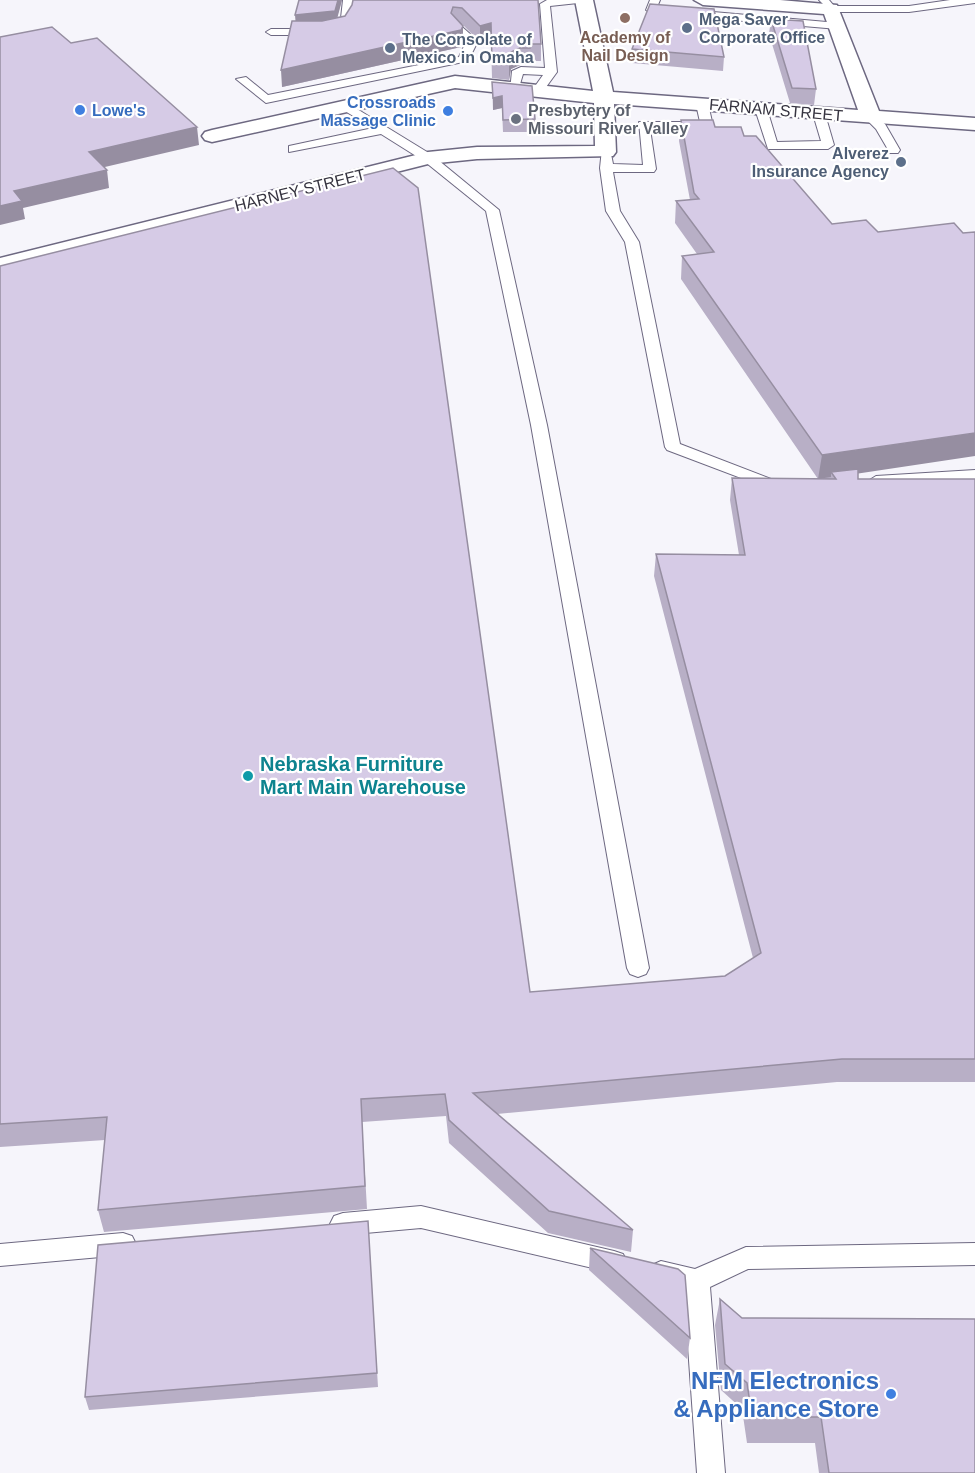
<svg xmlns="http://www.w3.org/2000/svg" width="975" height="1473" font-family="Arial,sans-serif">
  <style>
    .lines { fill: none; stroke-linecap: round; stroke-linejoin: round }
    .lane-casing { stroke: #6d6881; stroke-width: 2 }
    .street-casing { stroke: #6d6881; stroke-width: 3 }
    .lane { fill: #fff; fill-rule: evenodd }
    .street { fill: #fff; fill-rule: evenodd }
    .wall { fill: #b8afc6 }
    .shaded-wall { fill: #968ea1 }
    .building { fill: #d6cbe6; stroke: #968ea1; stroke-width: 1.5 }
    .education-dot { fill: #8d6e63; stroke: #fff; stroke-width: 2 }
    .service-dot { fill: #5c6f8a; stroke: #fff; stroke-width: 2 }
    .shop-dot { fill: #3f7fe0; stroke: #fff; stroke-width: 2 }
    .worship-dot { fill: #6b7280; stroke: #fff; stroke-width: 2 }
    .culture-dot { fill: #0f9aa8; stroke: #fff; stroke-width: 2 }
    .labels { text-anchor: middle; dominant-baseline: central; stroke-width: 4.5; stroke-linejoin: round; paint-order: stroke }
    .far-service-label { font-size: 16px; font-weight: bold; fill: #4e5e75; stroke: #fff; text-anchor: start }
    .far-education-label { font-size: 16px; font-weight: bold; fill: #785e54; stroke: #fff }
    .far-shop-label { font-size: 16px; font-weight: bold; fill: #366cbe; stroke: #fff; text-anchor: end }
    .far-worship-label { font-size: 16px; font-weight: bold; fill: #5b616d; stroke: #fff; text-anchor: start }
    .far-street-label { font-size: 16px; fill: #373541; stroke: #fff }
    .culture-label { font-size: 20px; font-weight: bold; fill: #0d838f; stroke: #fff; text-anchor: start }
    .near-shop-label { font-size: 24px; font-weight: bold; fill: #366cbe; stroke: #fff; text-anchor: end }
  </style>
  <rect width="100%" height="100%" fill="#f6f5fb"/>
  <g class="lines">
    <!-- lane casing -->
    <g class="lane-casing">
      <path id="lane" d="M 343,0 L 353,0 L 351,21 L 345,30 L 323,35 L 271,35 L 266,32 L 271,29 L 311,29 L 337,25 L 341,18 Z
        M 547,0 L 583,0 L 578,3 L 550,6 L 557,72 L 541,94 L 531,92 L 543,75 L 523,74 L 518,91 L 510,91 L 512,71 L 521,67 L 545,68 L 540,4 Z
        M 650,0 L 660,0 L 657,7 L 838,23 L 843,26 L 838,29 L 651,13 L 646,10 Z
        M 819,0 L 829,0 L 834,6 L 909,6 L 950,0 L 975,0 L 975,3 L 909,12 L 831,12 Z
        M 453,26 L 461,26 L 478,41 L 468,61 L 266,103 L 236,79 L 246,77 L 268,95 L 459,57 L 466,42 L 453,30 Z
        M 702,100 L 708,104 L 713,126 L 711,129 L 650,129 L 656,169 L 654,172 L 613,172 L 620,211 L 639,242 L 680,444 L 784,484 L 786,487 L 778,492 L 667,450 L 665,447 L 625,242 L 606,211 L 600,168 L 602,149 L 610,149 L 613,164 L 643,165 L 639,122 L 700,122 L 696,104 Z
        M 344,101 L 432,155 L 499,210 L 547,425 L 649,968 L 646,974 L 638,977 L 630,974 L 627,968 L 531,425 L 486,211 L 424,161 L 381,134 L 289,152 L 289,146 L 373,128 L 340,108 L 338,105 Z
        M 761,105 L 767,109 L 777,142 L 821,141 L 813,114 L 819,110 L 825,114 L 834,145 L 828,149 L 768,149 L 755,109 Z
        M 871,114 L 885,124 L 900,150 L 898,153 L 890,153 L 876,129 L 865,118 Z
        M 975,470 L 975,480 L 876,486 L 868,481 L 876,476 Z
        M 421,1206 L 614,1251 L 623,1254 L 627,1262 L 623,1270 L 614,1273 L 421,1228 L 343,1235 L 334,1232 L 330,1224 L 334,1216 L 343,1213 Z
        M 123,1233 L 132,1236 L 136,1244 L 132,1252 L 123,1255 L 0,1266 L 0,1244 Z
        M 975,1243 L 975,1265 L 748,1269 L 710,1287 L 725,1473 L 697,1473 L 684,1290 L 652,1281 L 648,1273 L 652,1265 L 661,1261 L 695,1269 L 746,1247 Z"/>
    </g>
    <!-- street casing -->
    <g class="street-casing">
      <path id="street" d="M 575,0 L 593,0 L 613,92 L 858,110 L 824,14 L 703,5 L 694,0 L 780,0 L 837,5 L 879,111 L 975,118 L 975,130 L 614,104 L 616,152 L 613,156 L 477,159 L 428,164 L 0,272 L 0,258 L 428,152 L 477,147 L 595,146 L 594,103 L 455,88 L 212,142 L 205,140 L 202,136 L 205,132 L 212,130 L 455,76 L 593,91 Z"/>
    </g>
    <!-- lane -->
    <use href="#lane" class="lane"/>
    <!-- street -->
    <use href="#street" class="street"/>
  </g>
  <!-- wall -->
  <path class="wall" d="M 342,0 L 337,17 L 538,0 L 541,44 L 541,61 L 530,61 L 530,65 L 520,65 L 511,69 L 509,80 L 492,78 L 491,40 L 480,42 L 462,24 L 463,43 L 461,47 L 282,87 L 296,21 Z
    M 771,19 L 816,89 L 814,105 L 790,103 L 769,34 Z
    M 632,49 L 724,57 L 723,71 L 632,63 Z
    M 492,82 L 535,119 L 534,132 L 503,132 L 502,108 L 493,110 Z
    M 681,120 L 715,127 L 744,136 L 858,473 L 858,479 L 975,479 L 975,1082 L 837,1082 L 497,1114 L 633,1230 L 631,1252 L 548,1233 L 449,1143 L 446,1116 L 362,1122 L 367,1209 L 104,1232 L 98,1210 L 105,1140 L 0,1147 L 0,266 L 530,992 L 725,976 L 753,958 L 654,576 L 656,554 L 739,555 L 730,500 L 732,478 L 818,479 L 681,279 L 682,256 L 697,254 L 675,223 L 676,201 L 690,200 L 679,141 Z
    M 368,1221 L 378,1387 L 89,1410 L 85,1397 Z
    M 590,1248 L 690,1338 L 687,1359 L 589,1270 Z
    M 720,1299 L 742,1318 L 975,1473 L 819,1473 L 815,1443 L 747,1443 L 742,1409 L 721,1390 L 715,1325 Z"/>
  <!-- shaded-wall -->
  <path class="shaded-wall" d="M 338,0 L 342,0 L 336,23 L 296,27 L 295,15 Z
    M 491,23 L 491,40 L 480,42 L 480,26 Z
    M 463,26 L 463,43 L 461,47 L 282,87 L 281,70 Z
    M 520,48 L 520,65 L 511,69 L 509,80 L 509,62 L 511,52 Z
    M 502,96 L 502,108 L 493,110 L 493,98 Z
    M 197,127 L 199,145 L 92,170 L 89,152 Z
    M 107,170 L 109,188 L 23,208 L 25,219 L 0,225 L 0,206 L 14,191 Z
    M 975,433 L 975,456 L 835,477 L 831,472 L 831,477 L 818,479 L 822,455 Z"/>
  <!-- building -->
  <path class="building" d="M 299,0 L 338,0 L 335,11 L 295,15 Z
    M 353,0 L 538,0 L 541,44 L 530,44 L 530,48 L 520,48 L 511,52 L 509,62 L 492,61 L 491,23 L 480,26 L 462,8 L 453,7 L 451,13 L 463,26 L 461,30 L 281,70 L 292,21 L 322,21 L 345,16 L 352,5 Z
    M 650,4 L 714,9 L 724,57 L 632,49 Z
    M 771,19 L 803,21 L 816,89 L 792,88 Z
    M 52,27 L 71,43 L 97,38 L 197,127 L 89,152 L 107,170 L 14,191 L 22,201 L 0,206 L 0,37 Z
    M 492,82 L 532,86 L 535,119 L 503,120 L 502,96 L 493,98 Z
    M 681,120 L 713,120 L 715,127 L 741,127 L 744,136 L 756,136 L 832,224 L 866,220 L 878,232 L 954,223 L 963,233 L 975,232 L 975,433 L 822,455 L 682,256 L 714,252 L 676,201 L 699,199 L 694,193 Z
    M 393,168 L 418,188 L 530,992 L 725,976 L 761,953 L 656,554 L 745,555 L 732,478 L 836,479 L 831,472 L 858,469 L 858,479 L 975,479 L 975,1059 L 842,1059 L 473,1093 L 633,1230 L 549,1211 L 449,1120 L 445,1094 L 361,1099 L 365,1186 L 98,1210 L 107,1117 L 0,1124 L 0,266 Z
    M 368,1221 L 377,1373 L 85,1397 L 98,1245 Z
    M 590,1248 L 678,1269 L 685,1275 L 690,1338 Z
    M 720,1299 L 742,1318 L 975,1319 L 975,1473 L 829,1473 L 821,1417 L 752,1417 L 747,1383 L 725,1364 Z"/>
  <!-- markers -->
  <circle class="education-dot" cx="625" cy="18" r="6"/>
  <g class="service-dot">
    <circle cx="687" cy="28" r="6"/>
    <circle cx="390" cy="48" r="6"/>
    <circle cx="901" cy="162" r="6"/>
  </g>
  <g class="shop-dot">
    <circle cx="80" cy="110" r="6"/>
    <circle cx="448" cy="111" r="6"/>
    <circle cx="891" cy="1394" r="6"/>
  </g>
  <circle class="worship-dot" cx="516" cy="119" r="6"/>
  <circle class="culture-dot" cx="248" cy="776" r="6"/>
  <g class="labels">
    <!-- far-service labels -->
    <g class="far-service-label">
      <text x="699" y="19">Mega Saver<tspan x="699" dy="18">Corporate Office</tspan></text>
      <text x="402" y="39">The Consolate of<tspan x="402" dy="18">Mexico in Omaha</tspan></text>
      <text x="889" y="153" text-anchor="end">Alverez<tspan x="889" dy="18">Insurance Agency</tspan></text>
    </g>
    <!-- far-education labels -->
    <g class="far-education-label">
      <text x="625" y="37">Academy of<tspan x="625" dy="18">Nail Design</tspan></text>
    </g>
    <!-- far-shop labels -->
    <g class="far-shop-label">
      <text x="436" y="102">Crossroads<tspan x="436" dy="18">Massage Clinic</tspan></text>
      <text x="92" y="110" text-anchor="start">Lowe's</text>
    </g>
    <!-- far-worship labels -->
    <g class="far-worship-label">
      <text x="528" y="110">Presbytery of<tspan x="528" dy="18">Missouri River Valley</tspan></text>
    </g>
    <!-- far-street labels -->
    <g class="far-street-label">
      <text transform="translate(776 110) rotate(5)">FARNAM STREET</text>
      <text transform="translate(300 190) rotate(-14)">HARNEY STREET</text>
    </g>
    <!-- culture labels -->
    <g class="culture-label">
      <text x="260" y="764">Nebraska Furniture<tspan x="260" dy="23">Mart Main Warehouse</tspan></text>
    </g>
    <!-- near-shop labels -->
    <g class="near-shop-label">
      <text x="879" y="1380">NFM Electronics<tspan x="879" dy="28">&amp; Appliance Store</tspan></text>
    </g>
  </g>
</svg>
